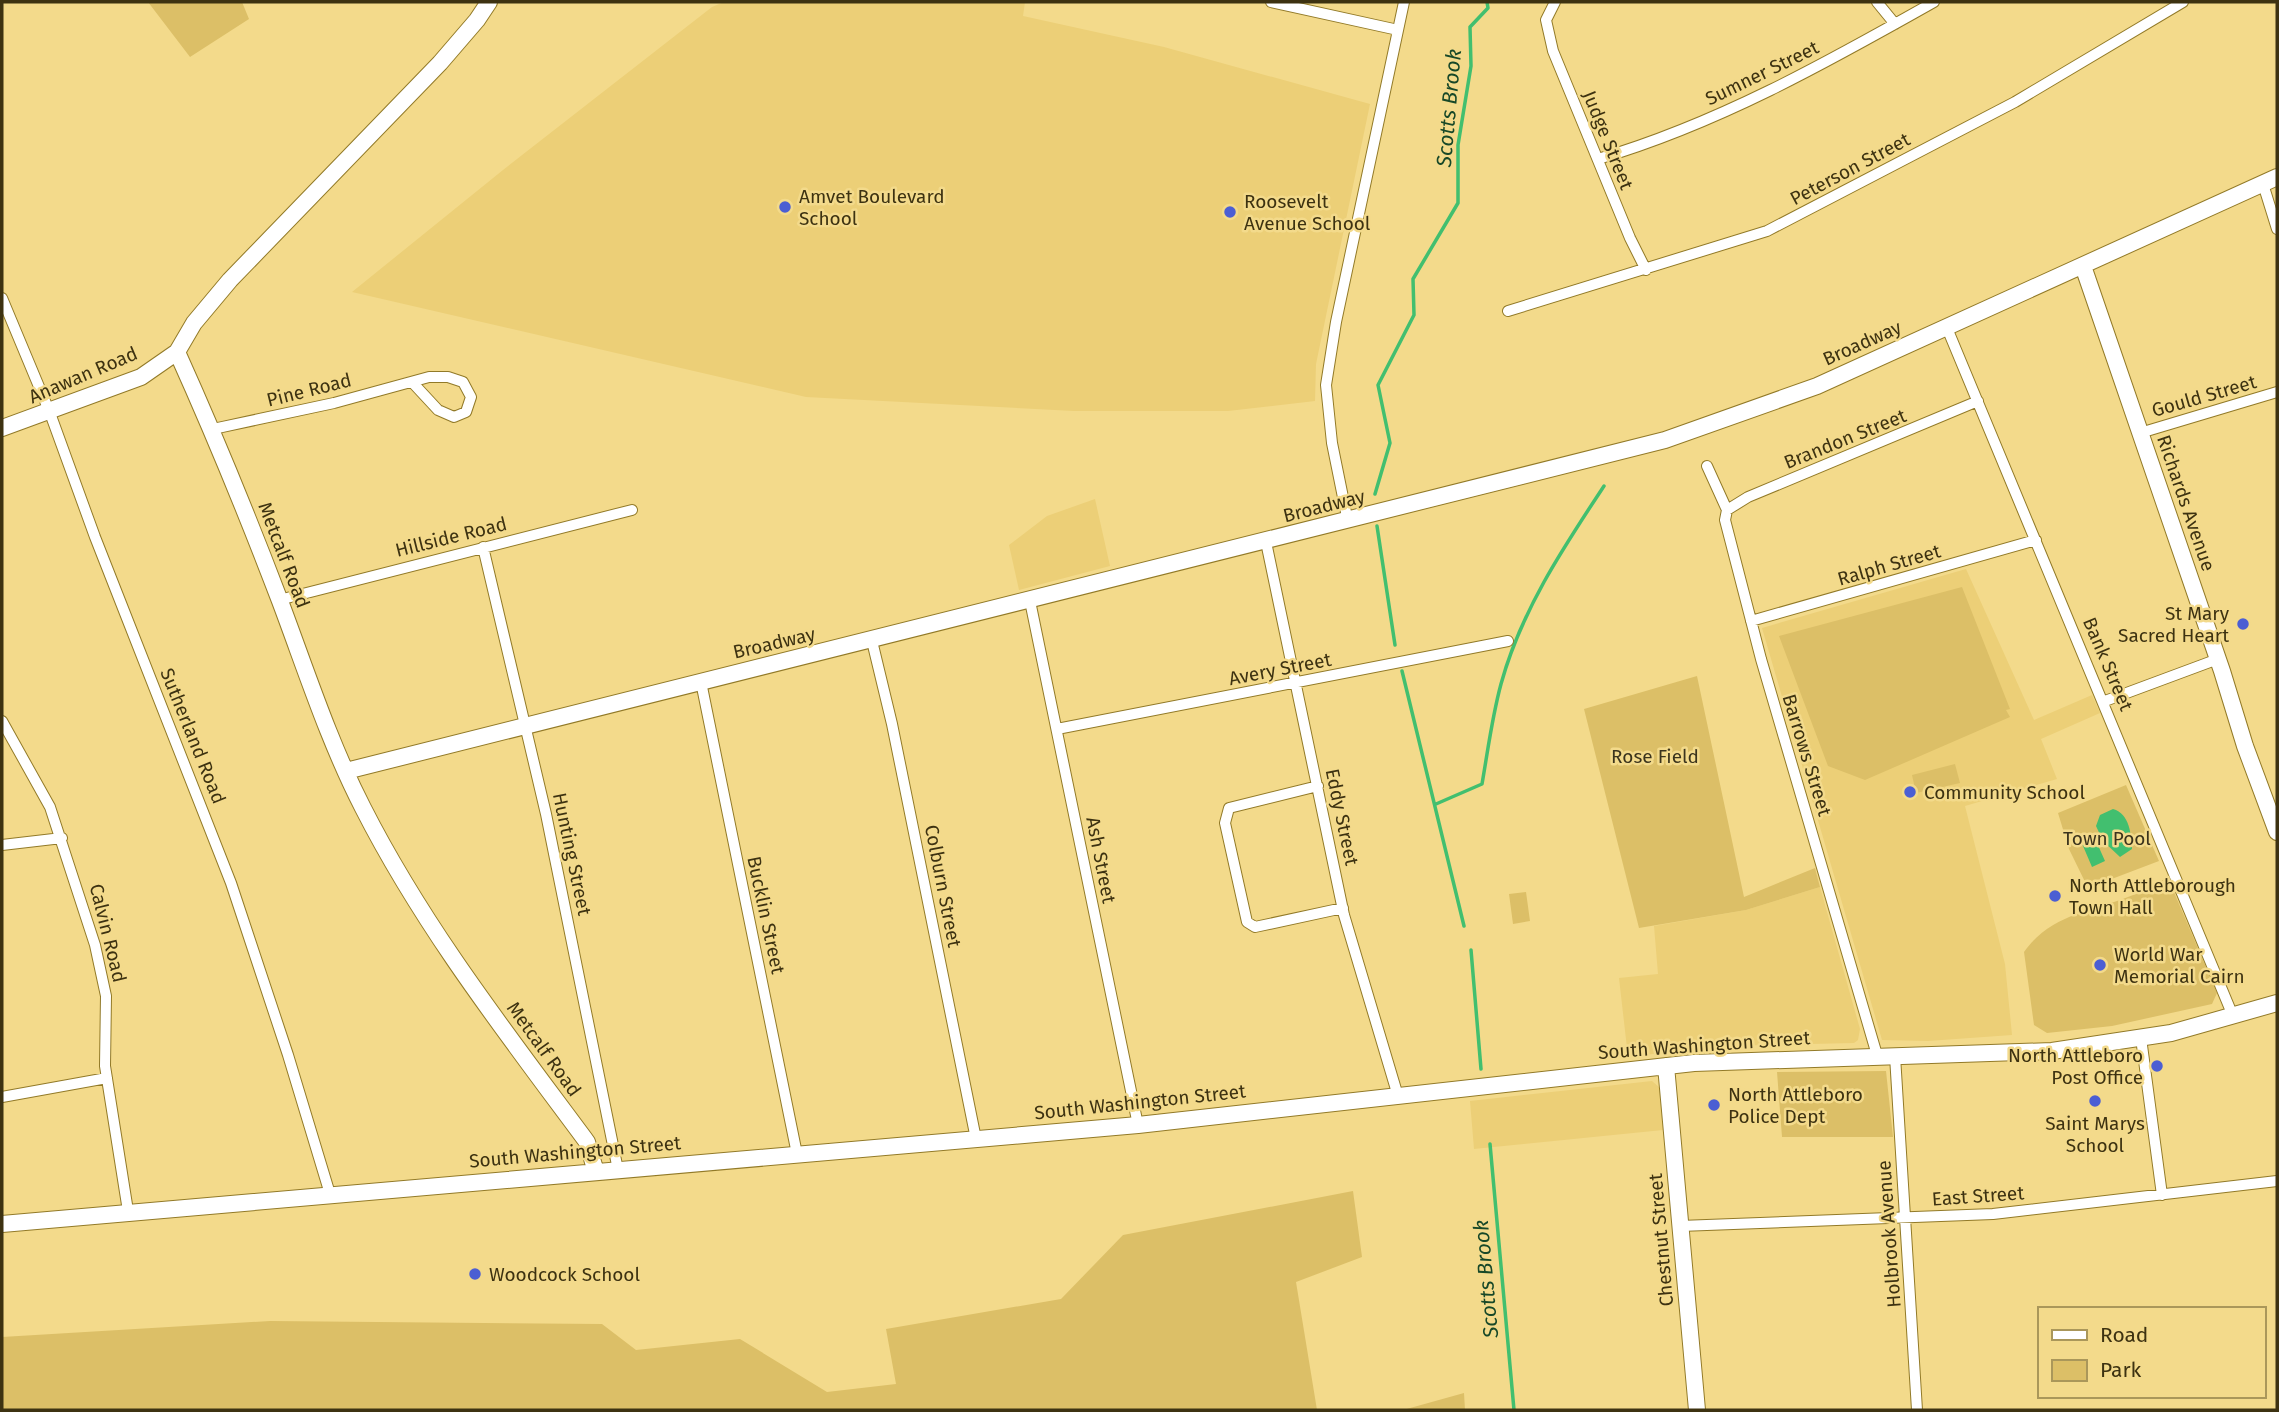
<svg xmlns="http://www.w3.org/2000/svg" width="2279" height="1412" font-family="'Fira Sans',sans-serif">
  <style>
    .built { fill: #eccf77 }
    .green { fill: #dcbf67 }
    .water { fill: #42bf6f }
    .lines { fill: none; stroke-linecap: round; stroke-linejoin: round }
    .stream { stroke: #42bf6f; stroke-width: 3.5 }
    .street-casing { stroke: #927a28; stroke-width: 12 }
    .secondary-casing { stroke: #927a28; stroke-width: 18 }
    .street { stroke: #fff; stroke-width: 10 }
    .secondary { stroke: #fff; stroke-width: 16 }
    .poi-dot { fill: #4b5ed3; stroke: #f3da8b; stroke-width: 2.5 }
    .labels { text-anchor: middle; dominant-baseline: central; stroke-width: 5; stroke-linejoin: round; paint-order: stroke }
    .street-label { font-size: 19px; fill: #3d3211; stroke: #f3da8b }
    .poi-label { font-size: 19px; fill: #3d3211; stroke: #f3da8b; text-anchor: start }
    .park-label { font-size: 19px; fill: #3b341d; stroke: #f3da8b }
    .water-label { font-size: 21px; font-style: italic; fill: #174828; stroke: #f3da8b }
  </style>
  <rect width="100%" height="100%" fill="#f3da8b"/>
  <!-- built -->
  <path class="built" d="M 724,2 L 1025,2 L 1023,16 L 1164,47 L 1370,104 L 1316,364 L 1315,401 L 1228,411 L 1074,411 L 806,397 L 352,292 L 503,170 L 712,7 Z
    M 1095,499 L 1110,566 L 1019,590 L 1009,545 L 1047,516 Z
    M 1966,569 L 2034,720 L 2092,695 L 2100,713 L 2041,739 L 2057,779 L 1965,806 L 2005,964 L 2012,1035 L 1928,1041 L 1882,1040 L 1762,628 Z
    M 1820,887 L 1860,1029 L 1858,1040 L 1854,1043 L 1718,1046 L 1628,1057 L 1619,978 L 1658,974 L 1654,926 L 1746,910 Z
    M 1652,1081 L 1660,1088 L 1663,1130 L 1474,1149 L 1470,1101 Z"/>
  <!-- green -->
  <path class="green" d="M 148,2 L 242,2 L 249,19 L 190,57 Z
    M 1962,587 L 2010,709 L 2006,710 L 2010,717 L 1865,780 L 1828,766 L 1779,636 Z
    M 1697,676 L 1744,897 L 1815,868 L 1820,887 L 1746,910 L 1639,928 L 1584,709 Z
    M 1955,764 L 1960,783 L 1916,793 L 1912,775 Z
    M 2126,785 L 2159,861 L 2088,888 L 2069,849 L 2058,813 Z
    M 2168,878 L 2217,993 L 2212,1004 L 2112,1026 L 2047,1033 L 2034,1025 L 2024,952 C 2050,915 2089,912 2128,897 C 2142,892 2154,883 2168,878 Z
    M 1526,892 L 1530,921 L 1513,924 L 1509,894 Z
    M 1886,1071 L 1893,1137 L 1782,1137 L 1777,1072 Z
    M 1353,1191 L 1362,1257 L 1296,1282 L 1317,1410 L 2,1410 L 2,1337 L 270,1321 L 602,1324 L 636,1350 L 740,1339 L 827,1392 L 896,1384 L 886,1329 L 1061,1299 L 1123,1235 Z
    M 1464,1393 L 1465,1410 L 1403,1410 Z"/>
  <!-- water -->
  <path class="water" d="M 2113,809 C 2130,814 2131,834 2132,849 L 2120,857 L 2103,841 L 2096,826 L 2100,815 Z
    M 2093,834 L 2105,861 L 2092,867 L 2080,839 Z"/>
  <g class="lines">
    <!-- stream -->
    <path class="stream" d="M 1375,494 L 1390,443 L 1378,385 L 1414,315 L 1413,279 L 1458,203 L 1458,145 L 1471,66 L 1470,27 L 1488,8 L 1487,2
      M 1377,526 L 1395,645
      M 1402,671 L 1464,926
      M 1436,804 L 1482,784 C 1488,750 1492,717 1501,684 C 1521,611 1563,548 1604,486
      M 1471,950 L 1481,1069
      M 1490,1144 L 1514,1410"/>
    <!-- street casing -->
    <g class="street-casing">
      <path id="street" d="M 1271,2 L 1398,30
        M 1555,2 L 1546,20 L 1553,51 L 1630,238 L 1646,270
        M 1877,2 L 1895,24
        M 1598,159 C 1717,124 1826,63 1934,2
        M 2263,184 L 2277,229
        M 2,298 L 50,413 L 95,537 L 231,883 L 288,1055 L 330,1194
        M 1508,311 L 1767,231 L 2015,102 L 2183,2
        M 1947,328 L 2233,1016
        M 213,429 L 334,403 L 429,377 L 448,377 L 463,382 L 471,397 L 466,412 L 454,417 L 438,410 L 412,382
        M 2140,433 L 2277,392
        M 1707,466 L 1727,510 L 1725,520 L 1761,659 L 1877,1055
        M 1727,510 L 1748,497 L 1978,401
        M 1348,522 L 1332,443 L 1326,385 L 1336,322 L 1404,2
        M 1266,542 L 1344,915 L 1398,1096
        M 483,547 L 546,814 L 618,1170
        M 279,600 L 632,510
        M 1030,601 L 1138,1125
        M 1751,621 L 2036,540
        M 872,641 L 892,724 L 976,1139
        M 701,682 L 797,1154
        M 2105,701 L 2218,659
        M 2,721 L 50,807 L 95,945 L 106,996 L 105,1066 L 128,1211
        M 1057,729 L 1508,641
        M 1318,786 L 1229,808 L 1225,823 L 1247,922 L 1255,927 L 1343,908
        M 2,845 L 62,838
        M 2141,1038 L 2162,1195
        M 1895,1056 L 1917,1410
        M 2,1097 L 107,1078
        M 1680,1226 L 1993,1214 L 2277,1181"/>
    </g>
    <!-- secondary casing -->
    <g class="secondary-casing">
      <path id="secondary" d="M 2083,266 L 2222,671 L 2245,746 L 2277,832
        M 177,352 C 214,434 248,517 280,601 C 306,670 329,742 363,808 C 424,928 507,1034 587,1142 L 596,1172
        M 2,428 L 141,377 L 177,352 L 194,323 L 230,280 L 440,63 L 477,20 L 489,2
        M 346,771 L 1665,440 L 1817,386 L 2277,177
        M 1666,1066 L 1697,1410
        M 2,1224 L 1138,1125 L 1694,1063 L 2052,1051 L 2171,1033 L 2277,1003"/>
    </g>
    <!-- street -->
    <use href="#street" class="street"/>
    <!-- secondary -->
    <use href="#secondary" class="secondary"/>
  </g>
  <!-- markers -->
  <g class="poi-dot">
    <circle cx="785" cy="207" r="7"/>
    <circle cx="1230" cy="212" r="7"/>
    <circle cx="2243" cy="624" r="7"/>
    <circle cx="1910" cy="792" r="7"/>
    <circle cx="2055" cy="896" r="7"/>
    <circle cx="2100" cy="965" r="7"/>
    <circle cx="2157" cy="1066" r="7"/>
    <circle cx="2095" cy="1101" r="7"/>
    <circle cx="1714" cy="1105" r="7"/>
    <circle cx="475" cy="1274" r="7"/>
  </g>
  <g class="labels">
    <!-- street labels -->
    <g class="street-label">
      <text transform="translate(1762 73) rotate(-26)">Sumner Street</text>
      <text transform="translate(1608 140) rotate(68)">Judge Street</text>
      <text transform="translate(1850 169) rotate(-28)">Peterson Street</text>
      <text transform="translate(1862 343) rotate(-24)">Broadway</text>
      <text transform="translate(83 375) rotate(-23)">Anawan Road</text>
      <text transform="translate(309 390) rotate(-14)">Pine Road</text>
      <text transform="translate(2204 396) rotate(-16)">Gould Street</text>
      <text transform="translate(1845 439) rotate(-22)">Brandon Street</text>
      <text transform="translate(2186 503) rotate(71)">Richards Avenue</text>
      <text transform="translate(1324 506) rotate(-14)">Broadway</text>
      <text transform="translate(451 537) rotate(-14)">Hillside Road</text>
      <text transform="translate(284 555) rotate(69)">Metcalf Road</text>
      <text transform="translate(1889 565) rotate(-16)">Ralph Street</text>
      <text transform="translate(774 643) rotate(-13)">Broadway</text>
      <text transform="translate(2108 664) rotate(67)">Bank Street</text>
      <text transform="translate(1280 669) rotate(-11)">Avery Street</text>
      <text transform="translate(193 736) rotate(68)">Sutherland Road</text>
      <text transform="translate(1807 755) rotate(73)">Barrows Street</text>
      <text transform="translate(1342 817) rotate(78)">Eddy Street</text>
      <text transform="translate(572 854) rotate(78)">Hunting Street</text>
      <text transform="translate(1101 860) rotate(79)">Ash Street</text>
      <text transform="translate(943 886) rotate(79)">Colburn Street</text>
      <text transform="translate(766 915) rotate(78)">Bucklin Street</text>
      <text transform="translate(108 933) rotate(76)">Calvin Road</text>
      <text transform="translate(1704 1045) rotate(-4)">South Washington Street</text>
      <text transform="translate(544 1049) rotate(54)">Metcalf Road</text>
      <text transform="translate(1140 1102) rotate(-6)">South Washington Street</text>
      <text transform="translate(575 1152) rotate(-5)">South Washington Street</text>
      <text transform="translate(1978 1196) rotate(-4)">East Street</text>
      <text transform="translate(1889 1234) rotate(-94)">Holbrook Avenue</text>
      <text transform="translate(1661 1240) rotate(-95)">Chestnut Street</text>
    </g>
    <!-- poi labels -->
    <g class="poi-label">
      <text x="799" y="196">Amvet Boulevard<tspan x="799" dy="22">School</tspan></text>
      <text x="1244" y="201">Roosevelt<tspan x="1244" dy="22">Avenue School</tspan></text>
      <text x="2229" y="613" text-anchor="end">St Mary<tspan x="2229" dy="22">Sacred Heart</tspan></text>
      <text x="1924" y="792">Community School</text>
      <text x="2069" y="885">North Attleborough<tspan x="2069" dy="22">Town Hall</tspan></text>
      <text x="2114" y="954">World War<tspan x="2114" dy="22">Memorial Cairn</tspan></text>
      <text x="2143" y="1055" text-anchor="end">North Attleboro<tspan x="2143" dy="22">Post Office</tspan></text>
      <text x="1728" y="1094">North Attleboro<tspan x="1728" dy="22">Police Dept</tspan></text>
      <text x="2095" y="1123" text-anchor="middle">Saint Marys<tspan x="2095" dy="22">School</tspan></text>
      <text x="489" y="1274">Woodcock School</text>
    </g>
    <!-- park labels -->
    <g class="park-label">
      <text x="1655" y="756">Rose Field</text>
      <text x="2107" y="838">Town Pool</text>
    </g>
    <!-- water labels -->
    <g class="water-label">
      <text transform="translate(1449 108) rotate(-85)">Scotts Brook</text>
      <text transform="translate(1486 1279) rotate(-95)">Scotts Brook</text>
    </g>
  </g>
  <!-- border -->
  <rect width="2279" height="1412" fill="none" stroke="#3d3211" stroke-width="7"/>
  <!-- legend -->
  <rect x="2038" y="1307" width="228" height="91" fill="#f3da8b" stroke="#aa975a" stroke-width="2"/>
  <rect x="2052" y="1330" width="35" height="10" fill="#ffffff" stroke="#aa975a" stroke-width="2"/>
  <text x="2100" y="1342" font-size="21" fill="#3d3211">Road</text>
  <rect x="2052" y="1360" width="35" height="21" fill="#dcbf67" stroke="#aa975a" stroke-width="2"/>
  <text x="2100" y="1377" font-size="21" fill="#3d3211">Park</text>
</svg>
